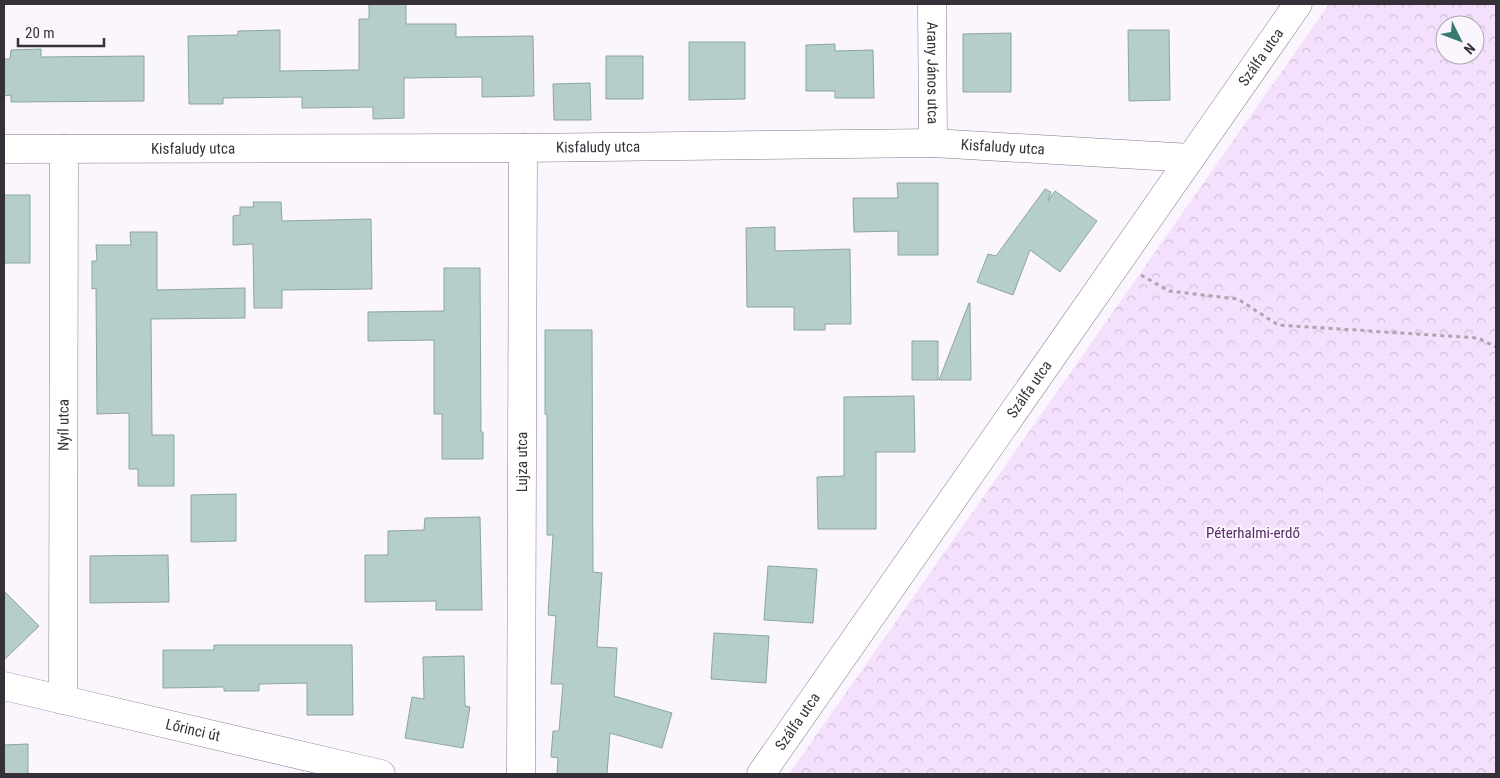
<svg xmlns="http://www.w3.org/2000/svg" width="1500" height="778" font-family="'Roboto Condensed',sans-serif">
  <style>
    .forest { fill: url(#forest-crowns); fill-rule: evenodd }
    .building { fill: #b5cec9; stroke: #8ca5a0 }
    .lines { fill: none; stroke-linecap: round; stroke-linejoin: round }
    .street-casing { stroke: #867a8a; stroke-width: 29 }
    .secondary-casing { stroke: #867a8a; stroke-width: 29 }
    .path { stroke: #aca6ae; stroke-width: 3; stroke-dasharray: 4 4; stroke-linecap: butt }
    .street { stroke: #fff; stroke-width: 28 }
    .secondary { stroke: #fff; stroke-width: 28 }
    .labels { text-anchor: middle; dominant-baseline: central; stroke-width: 4; stroke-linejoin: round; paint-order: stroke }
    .street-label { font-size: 15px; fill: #363138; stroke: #fbf5fd }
    .park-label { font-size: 15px; fill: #572b65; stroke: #fbf5fd }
  </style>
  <defs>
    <pattern id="forest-crowns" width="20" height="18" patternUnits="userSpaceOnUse" patternTransform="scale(1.25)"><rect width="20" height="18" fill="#f4dffc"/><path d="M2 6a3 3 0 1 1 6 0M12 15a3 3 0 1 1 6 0" fill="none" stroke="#d2c0d9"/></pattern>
  </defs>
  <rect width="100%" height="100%" fill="#fbf5fd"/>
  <!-- forest -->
  <path class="forest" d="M 1329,4 L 1496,4 L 1496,774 L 789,774 ZM 1445,25 L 1475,25 L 1475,55 L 1445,55 Z"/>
  <!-- building -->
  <path class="building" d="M 369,4 L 406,4 L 406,24 L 456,24 L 456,37 L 533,36 L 534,96 L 482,97 L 482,77 L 404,78 L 404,118 L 373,119 L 373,107 L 302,108 L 302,97 L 223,98 L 223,104 L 189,104 L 188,36 L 238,35 L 238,31 L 280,30 L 280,71 L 359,70 L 359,19 L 369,19 Z
    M 1128,30 L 1169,30 L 1170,100 L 1129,101 Z
    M 1011,33 L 1011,92 L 963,92 L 963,34 Z
    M 689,42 L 745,42 L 745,99 L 689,100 Z
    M 835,44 L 835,51 L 873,50 L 874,98 L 835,98 L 835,91 L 806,91 L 806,45 Z
    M 41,49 L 41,57 L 144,56 L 144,101 L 11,102 L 11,95 L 4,96 L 4,59 L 10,59 L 11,50 Z
    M 606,56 L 643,56 L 643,99 L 606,99 Z
    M 590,83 L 591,120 L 554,120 L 553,84 Z
    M 897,183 L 938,183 L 938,255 L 898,255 L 898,231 L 854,232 L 853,198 L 898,198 Z
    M 1045,189 L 1051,192 L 1048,201 L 1055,191 L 1097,221 L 1060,272 L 1030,250 L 1013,295 L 977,282 L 988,254 L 996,256 Z
    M 4,195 L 30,195 L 30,263 L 4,263 Z
    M 253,202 L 281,202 L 282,221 L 371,219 L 372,289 L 282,290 L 282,308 L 254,308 L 253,244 L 233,245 L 233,216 L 240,215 L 240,207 L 254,207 Z
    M 775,227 L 775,251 L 850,249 L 851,324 L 825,324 L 825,330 L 794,330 L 794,307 L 747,307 L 746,228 Z
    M 130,232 L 157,232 L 157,290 L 245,288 L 245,318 L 151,319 L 152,435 L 174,435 L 174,486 L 138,486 L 138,469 L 129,469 L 129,413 L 97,414 L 96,288 L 92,289 L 92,261 L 97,261 L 96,245 L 131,245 Z
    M 444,268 L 480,268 L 481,432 L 483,432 L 483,459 L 442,459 L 442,414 L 434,414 L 434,340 L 368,341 L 368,312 L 444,311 Z
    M 969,303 L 970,303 L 971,380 L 939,380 Z
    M 545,330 L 592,330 L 593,572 L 602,573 L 597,647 L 617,648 L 614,696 L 672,713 L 662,748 L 610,733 L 607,774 L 557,774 L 558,758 L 551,757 L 553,731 L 559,731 L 563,684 L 551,684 L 556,616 L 548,615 L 553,535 L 547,535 L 547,414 L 545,414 Z
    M 912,341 L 938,341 L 938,380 L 912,380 Z
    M 914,396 L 915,452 L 876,452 L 876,529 L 818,529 L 817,477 L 844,476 L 844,397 Z
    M 236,494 L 236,541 L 191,542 L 191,495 Z
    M 480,517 L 482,610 L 436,610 L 436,601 L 365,602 L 365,555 L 388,555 L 388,531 L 424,530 L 425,518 Z
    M 168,555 L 169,602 L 90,603 L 90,556 Z
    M 768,566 L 817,569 L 813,623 L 764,620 Z
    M 4,591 L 39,626 L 4,660 Z
    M 714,633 L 769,636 L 766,683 L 711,679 Z
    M 214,645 L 352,645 L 353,715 L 307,715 L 307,683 L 259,684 L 259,691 L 224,691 L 224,687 L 163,688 L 163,650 L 214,650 Z
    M 464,656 L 465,706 L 470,707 L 463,748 L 405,738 L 412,697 L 424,699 L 423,657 Z
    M 28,744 L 28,774 L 4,774 L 4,745 Z"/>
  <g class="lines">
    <!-- street casing -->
    <g class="street-casing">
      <g id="street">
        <path id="s1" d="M 932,4 L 933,143"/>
        <path id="s2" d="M 4,149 L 523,148 L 933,143 L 1191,158"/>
        <path id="s3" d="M 63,700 L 64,149"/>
        <path id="s4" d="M 521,774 L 523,148"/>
        <path id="s5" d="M 761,774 L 1298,4"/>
      </g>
    </g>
    <!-- secondary casing -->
    <g class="secondary-casing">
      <g id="secondary">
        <path id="s6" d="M 4,686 L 381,774"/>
      </g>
    </g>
    <!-- path -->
    <path class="path" d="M 1141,275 L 1169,291 L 1238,299 L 1278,325 L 1478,338 L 1496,347"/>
    <!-- street -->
    <use href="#street" class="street"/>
    <!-- secondary -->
    <use href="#secondary" class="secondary"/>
  </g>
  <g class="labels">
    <!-- street labels -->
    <g class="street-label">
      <text stroke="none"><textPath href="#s5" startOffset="874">Szálfa utca</textPath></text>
      <text stroke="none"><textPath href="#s1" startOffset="69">Arany János utca</textPath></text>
      <text stroke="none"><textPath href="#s2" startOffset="594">Kisfaludy utca</textPath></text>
      <text stroke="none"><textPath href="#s2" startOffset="999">Kisfaludy utca</textPath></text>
      <text stroke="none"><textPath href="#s2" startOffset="189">Kisfaludy utca</textPath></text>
      <text stroke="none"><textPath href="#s5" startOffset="469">Szálfa utca</textPath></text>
      <text stroke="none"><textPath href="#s3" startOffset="275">Nyíl utca</textPath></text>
      <text stroke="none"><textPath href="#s4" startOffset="312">Lujza utca</textPath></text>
      <text stroke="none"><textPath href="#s5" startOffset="64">Szálfa utca</textPath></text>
      <text stroke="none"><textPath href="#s6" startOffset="194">Lőrinci út</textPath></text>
    </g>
    <!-- park labels -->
    <g class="park-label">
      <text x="1253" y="533">Péterhalmi-erdő</text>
    </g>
  </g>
  <!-- border -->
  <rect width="1500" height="778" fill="none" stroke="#363138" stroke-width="10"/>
  <!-- north arrow -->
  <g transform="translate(1460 40) rotate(132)"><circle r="24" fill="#fbf5fd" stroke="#aca7ae"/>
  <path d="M0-4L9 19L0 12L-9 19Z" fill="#377b70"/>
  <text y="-8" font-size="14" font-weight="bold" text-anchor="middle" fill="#363138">N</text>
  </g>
  <!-- scale -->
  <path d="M18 38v8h86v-8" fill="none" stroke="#363138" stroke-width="2.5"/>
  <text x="25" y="38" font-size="15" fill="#363138" stroke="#fbf5fd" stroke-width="4" paint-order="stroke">20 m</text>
</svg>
